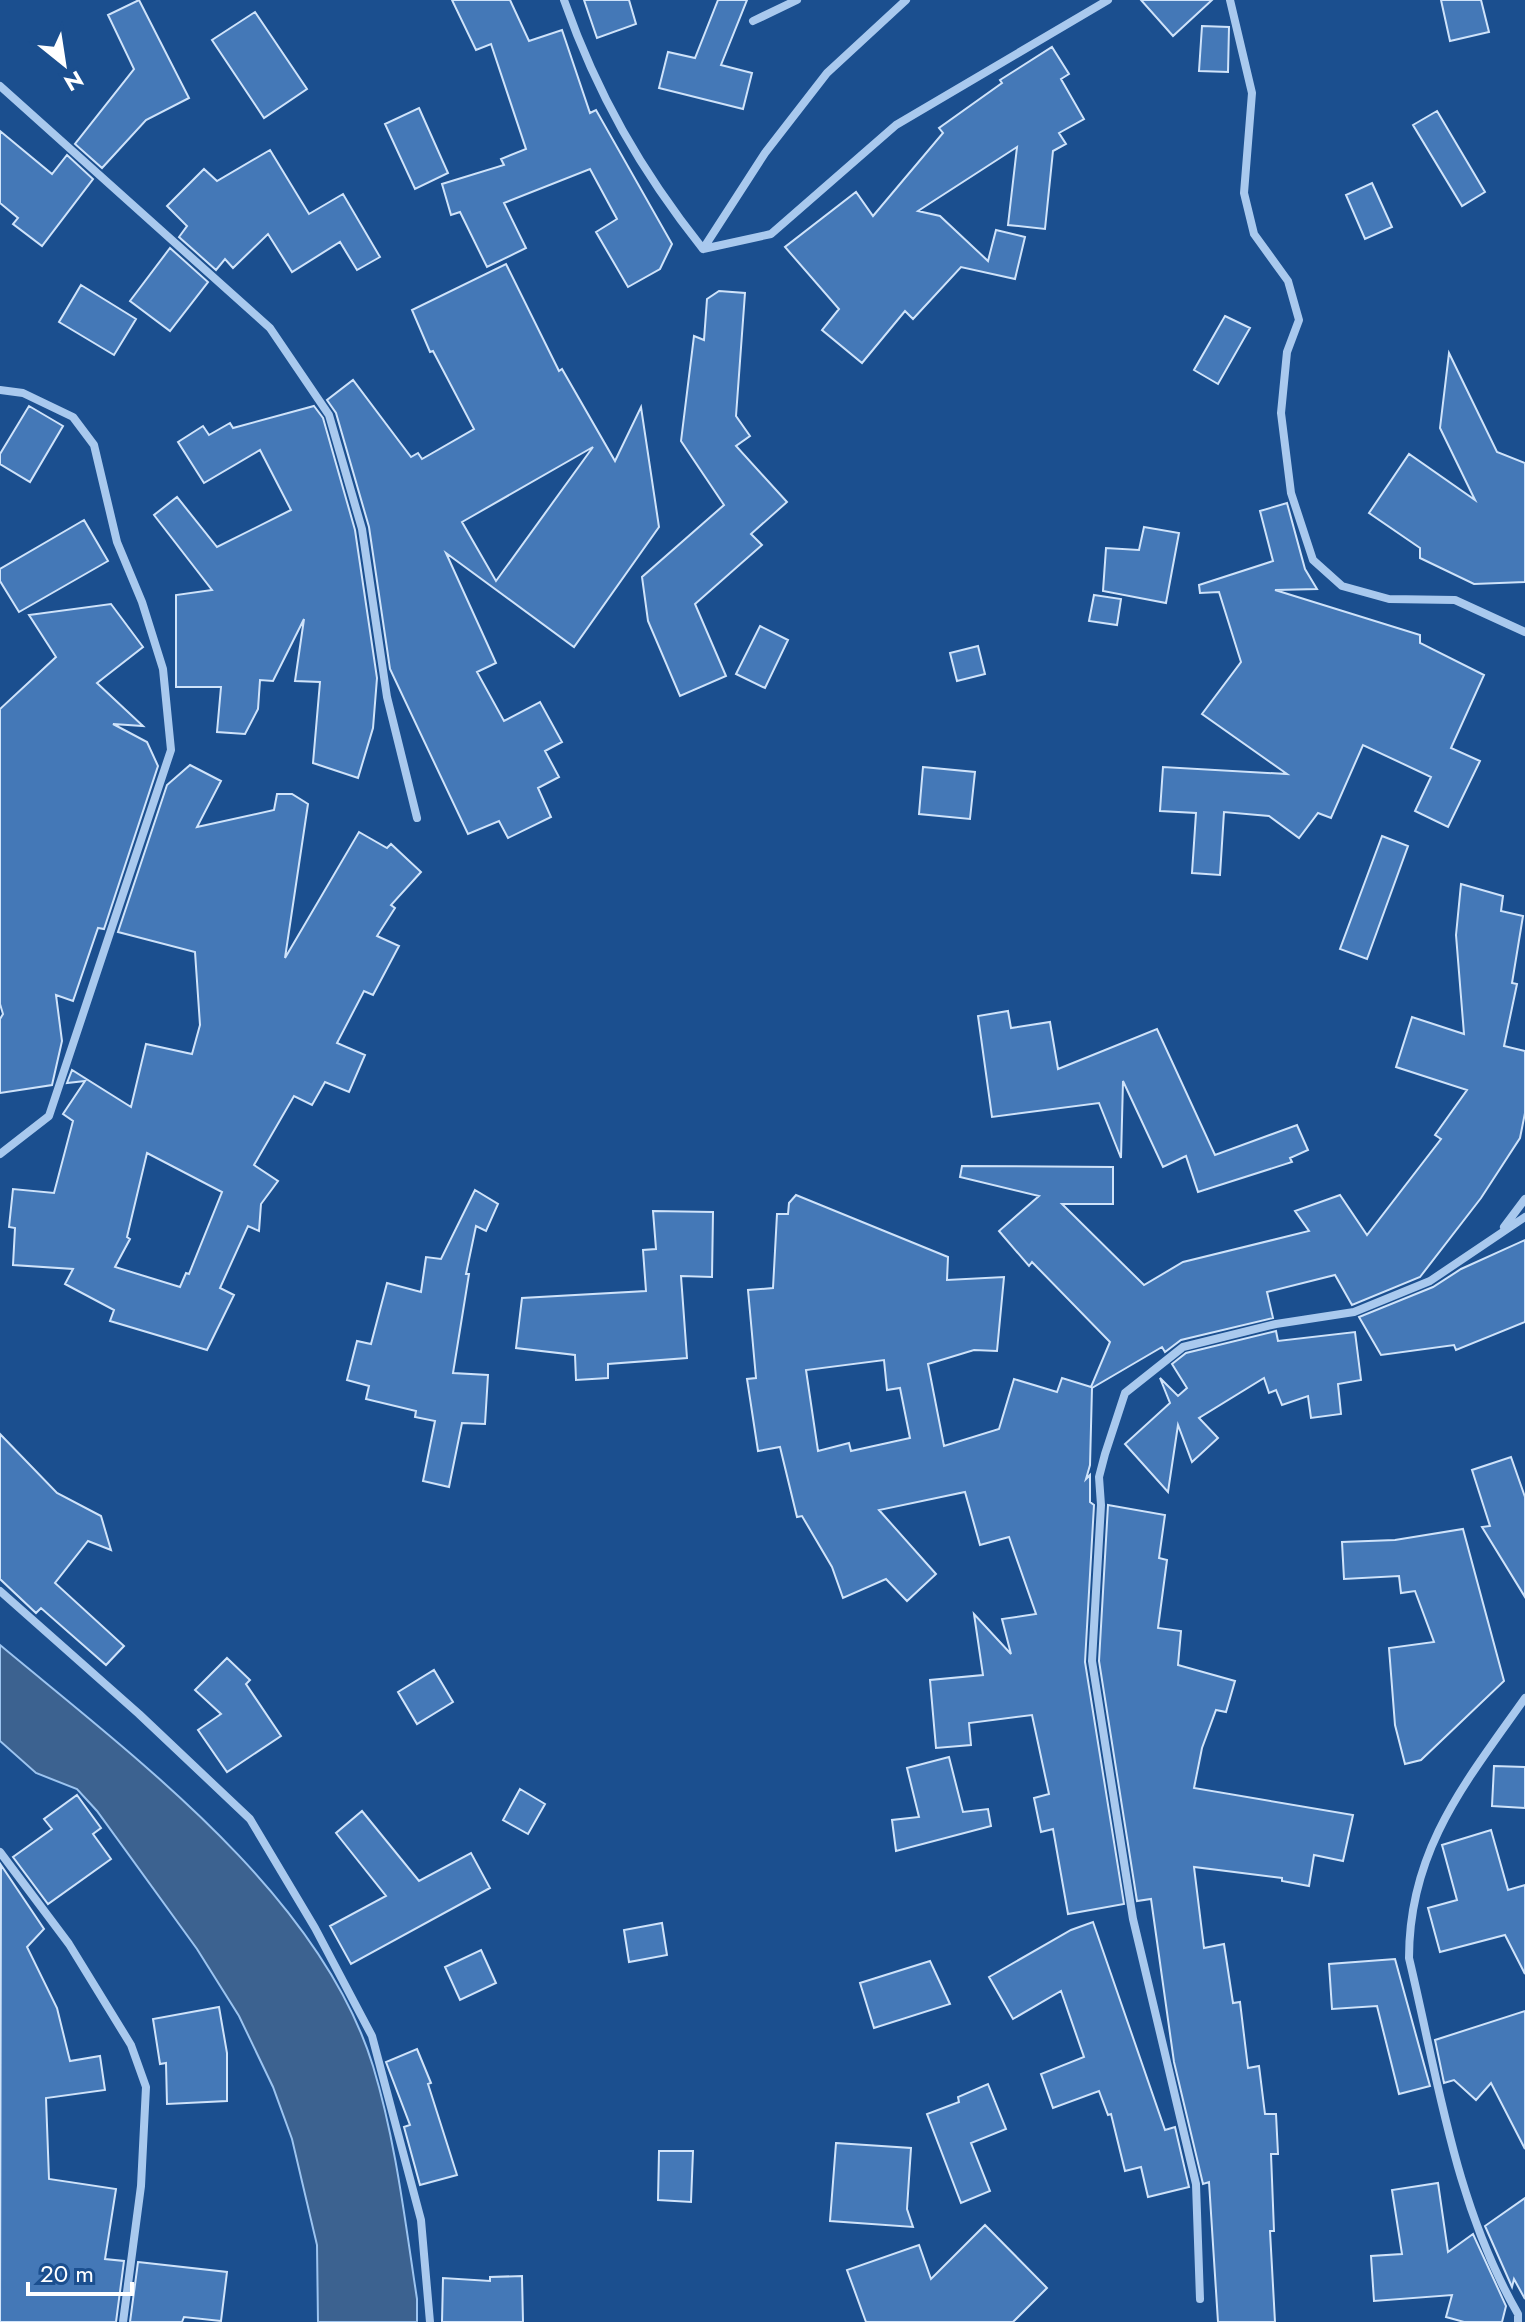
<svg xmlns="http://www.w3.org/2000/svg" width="1525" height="2322" font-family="Jost,sans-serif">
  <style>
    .water { fill: #3c6290; stroke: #9cc4f0; stroke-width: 2 }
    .building { fill: #4478b7; stroke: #cfe3fa; stroke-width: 2; fill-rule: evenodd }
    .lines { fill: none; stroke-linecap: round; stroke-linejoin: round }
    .street { stroke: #a9c9ee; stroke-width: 8 }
  </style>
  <rect width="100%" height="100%" fill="#1b4f8f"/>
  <!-- water -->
  <path class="water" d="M 0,1645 C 133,1756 320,1894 373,2066 C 396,2142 405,2221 417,2299 L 417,2322 L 318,2322 L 317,2245 L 292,2139 L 273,2087 L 239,2016 L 197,1949 L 97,1811 L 77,1789 L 36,1773 L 0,1741 Z"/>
  <!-- building -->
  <path class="building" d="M 139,0 L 189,98 L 146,120 L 102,168 L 75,144 L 134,69 L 108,15 Z
    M 452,0 L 510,0 L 529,41 L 562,30 L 590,113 L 596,110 L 672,244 L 660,269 L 628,287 L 596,232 L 617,219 L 590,169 L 504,203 L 526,248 L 487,267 L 460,212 L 451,215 L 442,184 L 504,165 L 501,159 L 526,149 L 491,44 L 476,50 Z
    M 584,0 L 629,0 L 636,24 L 597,38 Z
    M 718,0 L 747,0 L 721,65 L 752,73 L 743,109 L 659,88 L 668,52 L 695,58 Z
    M 1141,0 L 1212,0 L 1173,36 Z
    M 1441,0 L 1481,0 L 1489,32 L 1450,41 Z
    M 255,12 L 307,89 L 264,118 L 212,40 Z
    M 1202,26 L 1229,27 L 1228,72 L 1199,71 Z
    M 1052,47 L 1069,74 L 1061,79 L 1084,119 L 1059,133 L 1066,144 L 1053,151 L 1045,229 L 1008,225 L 1017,147 L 918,211 L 940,216 L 988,261 L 996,230 L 1025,237 L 1015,279 L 961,267 L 913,319 L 905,311 L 862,363 L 822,330 L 839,309 L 785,247 L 856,192 L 873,216 L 943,133 L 939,128 L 1002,83 L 1000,80 Z
    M 419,108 L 448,173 L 415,189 L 385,124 Z
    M 1437,111 L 1485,192 L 1462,206 L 1413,125 Z
    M 0,131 L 52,174 L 67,155 L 93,179 L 42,246 L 13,224 L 18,218 L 0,203 Z
    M 270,150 L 309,214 L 343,194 L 380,257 L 357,270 L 340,242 L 292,272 L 268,234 L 233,268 L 225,259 L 216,270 L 179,237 L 187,226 L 167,206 L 204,169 L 217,181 Z
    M 1372,183 L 1392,227 L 1365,239 L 1346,195 Z
    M 170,248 L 208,282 L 170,331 L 130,301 Z
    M 506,264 L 559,371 L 562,369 L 615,461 L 641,407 L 659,527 L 574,647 L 446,553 L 496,663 L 477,672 L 504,721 L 540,702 L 562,742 L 545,751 L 559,777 L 538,788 L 551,817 L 508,838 L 499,821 L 468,834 L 390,669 L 369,527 L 336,413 L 327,400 L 353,380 L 411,457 L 418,453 L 422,459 L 474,429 L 433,351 L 430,352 L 412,310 ZM 593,447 L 496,581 L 462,522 Z
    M 81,285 L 136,319 L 114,355 L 59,322 Z
    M 719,291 L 745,293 L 736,416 L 750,436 L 736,446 L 787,502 L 751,534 L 762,545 L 695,604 L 726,676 L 680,696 L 648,621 L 642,577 L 724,505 L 681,441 L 694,336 L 704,340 L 707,299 Z
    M 1225,316 L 1250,328 L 1218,384 L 1194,370 Z
    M 1449,353 L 1497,452 L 1525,463 L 1525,582 L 1474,584 L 1420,558 L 1420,548 L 1369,513 L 1409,454 L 1475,500 L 1440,428 Z
    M 29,406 L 63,426 L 30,482 L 0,464 L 0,454 Z
    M 314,406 L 323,418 L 355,530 L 377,678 L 373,728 L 358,778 L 313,763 L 320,682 L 295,681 L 304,619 L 273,681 L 260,680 L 258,709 L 245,734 L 217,732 L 221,687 L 176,687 L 176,595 L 212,590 L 154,515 L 177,497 L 217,547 L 291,510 L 260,450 L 204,483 L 178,442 L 203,426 L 209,435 L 230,423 L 233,428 Z
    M 1287,503 L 1305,569 L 1317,589 L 1275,590 L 1420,635 L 1420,643 L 1484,675 L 1451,748 L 1480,761 L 1448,827 L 1415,811 L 1431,777 L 1363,745 L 1331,818 L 1318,813 L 1299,838 L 1269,816 L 1224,812 L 1220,875 L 1192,873 L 1196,813 L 1160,811 L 1163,767 L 1287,774 L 1202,714 L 1241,662 L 1219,592 L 1200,593 L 1199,585 L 1273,561 L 1260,511 Z
    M 84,520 L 108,561 L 19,612 L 0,581 L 0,569 Z
    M 1144,527 L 1179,533 L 1166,603 L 1103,591 L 1106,548 L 1139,550 Z
    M 1094,595 L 1121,599 L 1117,625 L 1089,621 Z
    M 111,604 L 143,647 L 97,683 L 143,726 L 113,724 L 147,742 L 158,766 L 104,929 L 98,928 L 73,1001 L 56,995 L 62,1041 L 52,1085 L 0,1093 L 0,1019 L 3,1014 L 0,1004 L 0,709 L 56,657 L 29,615 Z
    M 760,626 L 788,640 L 765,688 L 736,674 Z
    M 978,646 L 985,674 L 957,681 L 950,653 Z
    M 190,765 L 221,781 L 197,827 L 274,810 L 277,794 L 292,794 L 308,804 L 285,958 L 359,832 L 387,848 L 391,844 L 421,872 L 391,905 L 395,908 L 377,936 L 399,946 L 373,995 L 364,991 L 337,1043 L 365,1055 L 349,1092 L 325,1082 L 312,1105 L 294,1096 L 254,1165 L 278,1181 L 261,1204 L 259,1231 L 248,1226 L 220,1288 L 234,1295 L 207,1350 L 110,1321 L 114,1310 L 65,1284 L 73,1269 L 13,1265 L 15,1228 L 9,1227 L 13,1189 L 54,1193 L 73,1121 L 63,1114 L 85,1081 L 67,1083 L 72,1070 L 131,1107 L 146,1044 L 192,1054 L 200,1025 L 195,952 L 118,932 L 167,785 ZM 147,1153 L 222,1192 L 189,1274 L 186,1273 L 180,1287 L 115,1267 L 130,1239 L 127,1237 Z
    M 923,767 L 975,772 L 970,819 L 919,814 Z
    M 1382,836 L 1408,846 L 1367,959 L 1340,949 Z
    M 1461,884 L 1503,896 L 1501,911 L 1523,916 L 1512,983 L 1517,984 L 1504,1046 L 1525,1051 L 1525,1113 L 1520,1138 L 1481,1198 L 1420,1277 L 1352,1305 L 1335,1275 L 1267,1292 L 1273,1318 L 1181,1340 L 1165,1352 L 1162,1347 L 1092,1388 L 1090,1465 L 1086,1479 L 1090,1475 L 1090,1502 L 1094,1505 L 1085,1662 L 1124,1904 L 1068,1914 L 1053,1829 L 1041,1832 L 1034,1798 L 1049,1794 L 1032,1715 L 969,1723 L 971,1745 L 936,1748 L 930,1680 L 983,1675 L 974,1614 L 1011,1654 L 1002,1619 L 1036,1614 L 1009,1537 L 980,1545 L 965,1492 L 879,1510 L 936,1574 L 907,1601 L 886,1579 L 843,1598 L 832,1567 L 802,1516 L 797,1517 L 780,1447 L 758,1451 L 747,1379 L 756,1378 L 748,1290 L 773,1288 L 777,1214 L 788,1214 L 789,1203 L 796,1195 L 948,1257 L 947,1280 L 1004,1277 L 997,1351 L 974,1350 L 928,1364 L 944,1446 L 999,1429 L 1014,1379 L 1057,1392 L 1062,1378 L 1091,1387 L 1110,1342 L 1032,1262 L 1029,1266 L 999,1231 L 1039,1196 L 960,1177 L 962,1166 L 1113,1167 L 1113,1204 L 1062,1204 L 1144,1285 L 1183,1262 L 1309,1231 L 1295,1211 L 1340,1195 L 1367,1235 L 1441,1139 L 1435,1135 L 1467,1090 L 1396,1067 L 1412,1017 L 1464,1034 L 1456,935 ZM 884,1360 L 887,1390 L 900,1388 L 910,1438 L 851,1451 L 849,1443 L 818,1451 L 806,1370 Z
    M 1008,1011 L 1011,1028 L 1050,1022 L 1058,1069 L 1157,1029 L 1215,1155 L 1297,1125 L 1308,1150 L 1290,1158 L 1292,1162 L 1198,1192 L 1186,1156 L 1163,1167 L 1123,1081 L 1121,1158 L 1099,1103 L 992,1117 L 978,1016 Z
    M 475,1190 L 498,1204 L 486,1231 L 476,1226 L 466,1274 L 469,1274 L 453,1373 L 488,1375 L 485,1424 L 462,1423 L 449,1487 L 423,1481 L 435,1421 L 415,1417 L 416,1411 L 366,1399 L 369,1386 L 347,1380 L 357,1341 L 371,1344 L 387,1283 L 421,1292 L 426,1257 L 441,1259 Z
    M 653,1211 L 713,1212 L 712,1277 L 681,1276 L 687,1358 L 608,1364 L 608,1378 L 576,1380 L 575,1355 L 516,1348 L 522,1298 L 646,1291 L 643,1250 L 656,1249 Z
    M 1525,1240 L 1525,1322 L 1456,1350 L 1454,1345 L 1381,1355 L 1359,1317 L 1433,1287 L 1461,1269 Z
    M 1276,1331 L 1278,1341 L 1355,1332 L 1361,1380 L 1338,1384 L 1341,1414 L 1311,1418 L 1308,1396 L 1282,1405 L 1276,1390 L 1269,1393 L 1264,1378 L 1199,1418 L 1218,1438 L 1192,1462 L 1178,1425 L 1168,1492 L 1125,1444 L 1170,1403 L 1160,1378 L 1178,1396 L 1187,1388 L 1172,1364 L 1186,1353 Z
    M 0,1434 L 57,1493 L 101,1516 L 111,1550 L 88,1541 L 55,1583 L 124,1646 L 106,1665 L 41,1608 L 36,1613 L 0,1579 Z
    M 1511,1457 L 1525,1497 L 1525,1597 L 1482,1527 L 1490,1526 L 1472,1470 Z
    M 1108,1505 L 1165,1515 L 1159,1558 L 1167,1560 L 1158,1628 L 1181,1631 L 1178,1665 L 1235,1681 L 1226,1712 L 1216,1710 L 1202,1748 L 1194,1788 L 1353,1815 L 1343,1861 L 1314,1855 L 1309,1886 L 1282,1881 L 1282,1878 L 1194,1867 L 1204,1948 L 1224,1944 L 1233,2003 L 1240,2002 L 1248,2068 L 1259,2066 L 1265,2114 L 1276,2114 L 1278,2154 L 1271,2154 L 1274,2231 L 1270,2231 L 1275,2322 L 1218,2322 L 1209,2182 L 1203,2184 L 1174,2062 L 1151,1899 L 1137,1901 L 1099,1661 Z
    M 1463,1529 L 1504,1681 L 1421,1760 L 1405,1764 L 1395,1725 L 1389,1648 L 1434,1642 L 1415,1591 L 1401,1593 L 1399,1576 L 1344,1579 L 1342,1542 L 1395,1540 Z
    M 227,1658 L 250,1680 L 246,1684 L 281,1736 L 227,1772 L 198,1730 L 221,1714 L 195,1690 Z
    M 434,1670 L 453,1702 L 417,1724 L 398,1692 Z
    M 949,1757 L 963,1812 L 988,1809 L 991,1826 L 896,1851 L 892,1820 L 919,1817 L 907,1768 Z
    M 1494,1766 L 1525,1767 L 1525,1808 L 1492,1806 Z
    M 520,1789 L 545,1804 L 528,1834 L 503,1820 Z
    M 77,1795 L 101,1828 L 93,1834 L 111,1859 L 48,1904 L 13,1857 L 52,1829 L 44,1819 Z
    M 362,1811 L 419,1881 L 471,1853 L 490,1888 L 351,1964 L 330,1926 L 386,1896 L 336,1833 Z
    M 1491,1830 L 1508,1890 L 1525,1885 L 1525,1974 L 1505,1935 L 1440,1952 L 1428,1908 L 1457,1900 L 1442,1845 Z
    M 1,1865 L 44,1929 L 27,1947 L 57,2008 L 70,2061 L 100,2056 L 105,2090 L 46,2098 L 49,2179 L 116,2189 L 105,2259 L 124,2261 L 116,2322 L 0,2322 Z
    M 1093,1922 L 1165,2130 L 1175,2127 L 1189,2187 L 1148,2197 L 1141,2167 L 1125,2171 L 1111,2114 L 1108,2115 L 1099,2091 L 1053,2108 L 1041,2074 L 1084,2057 L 1061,1991 L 1013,2019 L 989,1977 L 1071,1930 Z
    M 662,1923 L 667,1955 L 629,1962 L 624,1930 Z
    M 481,1950 L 496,1983 L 460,2000 L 445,1967 Z
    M 1395,1959 L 1430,2086 L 1399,2094 L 1377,2006 L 1332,2009 L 1329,1964 Z
    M 930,1961 L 950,2004 L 874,2028 L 860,1983 Z
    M 219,2007 L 227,2053 L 227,2101 L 167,2104 L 166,2063 L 160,2064 L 153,2019 Z
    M 1525,2011 L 1525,2149 L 1491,2083 L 1476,2100 L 1454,2080 L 1444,2083 L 1435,2040 Z
    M 417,2049 L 431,2083 L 428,2084 L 457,2175 L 420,2185 L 404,2127 L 410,2125 L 386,2062 Z
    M 988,2084 L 1006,2129 L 971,2143 L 990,2191 L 961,2203 L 927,2114 L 959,2102 L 958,2097 Z
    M 836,2143 L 911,2148 L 907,2209 L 913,2227 L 830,2221 Z
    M 659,2151 L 693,2151 L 691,2202 L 658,2200 Z
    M 1438,2183 L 1448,2252 L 1473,2234 L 1506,2306 L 1502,2322 L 1464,2322 L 1446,2317 L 1452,2295 L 1374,2301 L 1371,2256 L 1402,2254 L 1392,2190 Z
    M 1525,2198 L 1525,2299 L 1514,2279 L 1512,2287 L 1485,2226 Z
    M 985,2225 L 1047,2288 L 1013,2322 L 866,2322 L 847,2270 L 919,2245 L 931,2279 Z
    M 138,2262 L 227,2272 L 221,2321 L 184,2317 L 182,2322 L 130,2322 Z
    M 522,2276 L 523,2322 L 442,2322 L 443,2278 L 490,2281 L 490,2277 Z"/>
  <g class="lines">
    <!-- street -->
    <path class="street" d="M 564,0 C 597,94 641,171 703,249 L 771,234 L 896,125 L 1108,0
      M 1230,0 L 1252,93 L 1244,193 L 1254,234 L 1288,281 L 1299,320 L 1287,352 L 1281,413 L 1291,493 L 1313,560 L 1342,586 L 1389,599 L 1455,600 L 1525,632
      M 753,21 L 797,0
      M 0,86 L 270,328 L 329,415 L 362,529 L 387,697 L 417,818
      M 703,249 L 765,153 L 827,73 L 906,0
      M 0,390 L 23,393 L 73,417 L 94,445 L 117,542 L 142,602 L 163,669 L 171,750 L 49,1116 L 0,1154
      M 1504,1227 L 1525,1199
      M 0,1591 L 139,1714 L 250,1819 L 315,1928 L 372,2036 L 421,2220 L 430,2322
      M 0,1852 L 69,1944 L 131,2045 L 146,2087 L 141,2186 L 123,2322
      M 1200,2299 L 1196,2184 L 1133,1919 L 1092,1661 L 1101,1505 L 1099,1477 L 1105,1454 L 1125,1393 L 1183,1347 L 1276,1324 L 1354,1312 L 1430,1281 L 1525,1217
      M 1518,2322 L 1518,2314 C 1455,2205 1438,2079 1409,1958 C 1409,1850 1465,1783 1525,1698"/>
  </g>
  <!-- north arrow -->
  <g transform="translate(64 64) rotate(150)" stroke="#1b4f8f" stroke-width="6" paint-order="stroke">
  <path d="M0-6L14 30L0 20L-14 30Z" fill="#ffffff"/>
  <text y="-12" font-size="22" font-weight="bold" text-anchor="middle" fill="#ffffff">N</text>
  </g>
  <!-- scale -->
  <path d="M28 2282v12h104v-12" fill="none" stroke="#ffffff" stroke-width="4"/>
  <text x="40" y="2282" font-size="24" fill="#ffffff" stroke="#1b4f8f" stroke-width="6" paint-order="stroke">20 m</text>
</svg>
